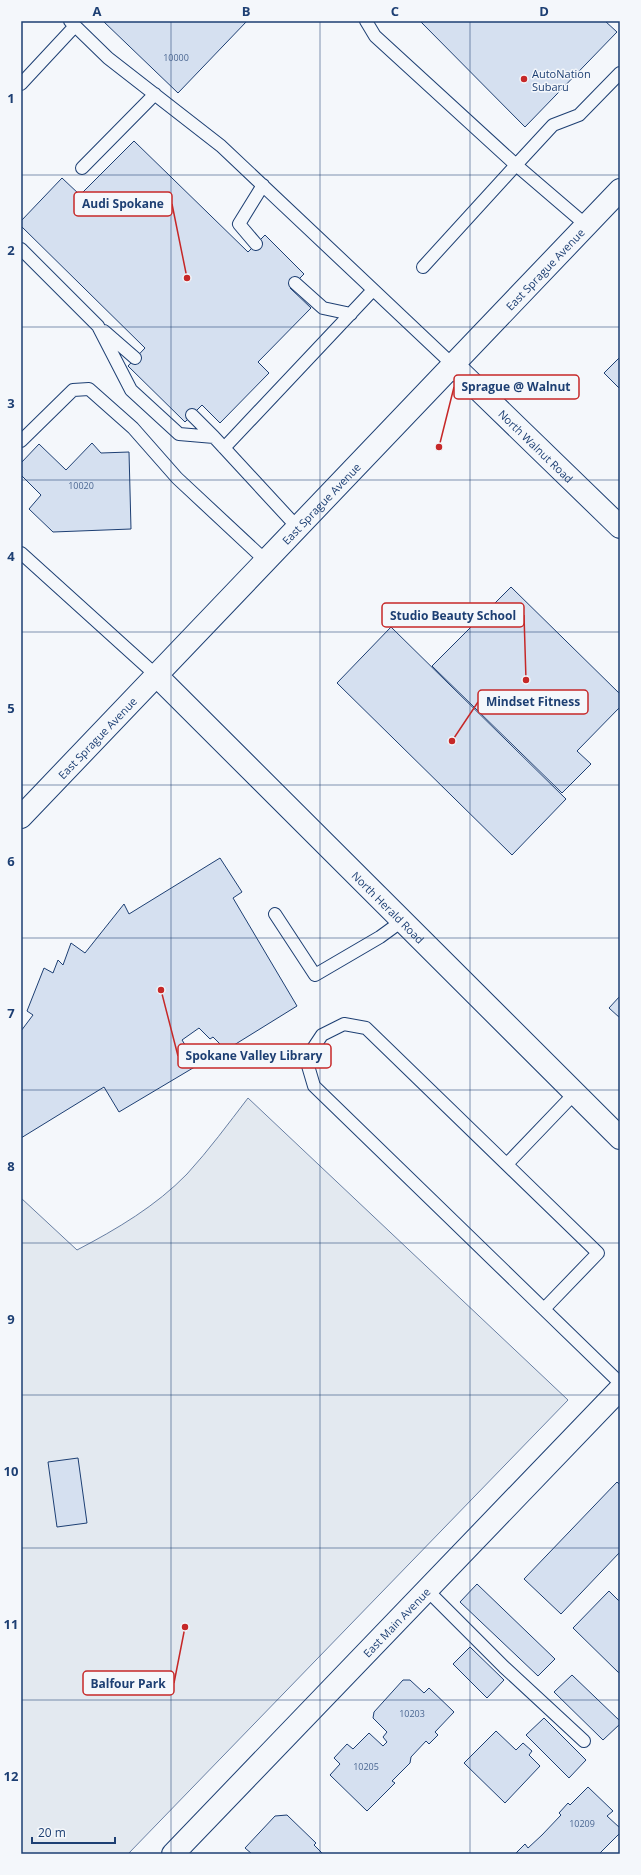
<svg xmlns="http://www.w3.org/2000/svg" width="641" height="1875" font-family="'Open Sans',sans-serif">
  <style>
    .green { fill: #e3e9f0; stroke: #687fa3 }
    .building { fill: #d5e0f0; stroke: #1d3f73 }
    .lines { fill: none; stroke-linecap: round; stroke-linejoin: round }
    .lane-casing { stroke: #1d3f73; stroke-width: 14 }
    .street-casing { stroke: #1d3f73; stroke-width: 24 }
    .primary-casing { stroke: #1d3f73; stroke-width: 24 }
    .lane { stroke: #f4f7fb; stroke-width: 12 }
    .street { stroke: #f4f7fb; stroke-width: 22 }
    .primary { stroke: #f4f7fb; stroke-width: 22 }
    .grid { fill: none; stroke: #1d3f73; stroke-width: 1; stroke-opacity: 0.55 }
    .poi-dot { fill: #c62828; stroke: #f4f7fb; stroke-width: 1.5 }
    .labels { text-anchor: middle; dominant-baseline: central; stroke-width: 3; stroke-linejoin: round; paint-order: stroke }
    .number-label { font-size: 9px; fill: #4b6792 }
    .poi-label { font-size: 11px; fill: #1d3f73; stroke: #f4f7fb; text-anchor: start }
    .street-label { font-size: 11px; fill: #1d3f73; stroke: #f4f7fb }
    .leader { fill: none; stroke: #c62828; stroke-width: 1.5 }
    .callout-dot { fill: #c62828; stroke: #f4f7fb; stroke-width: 1.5 }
    .callout { fill: #f4f7fb; stroke: #c62828; stroke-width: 1.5 }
    .callout-label { font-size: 12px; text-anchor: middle; font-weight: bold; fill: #1d3f73 }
    .neatline { fill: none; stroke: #1d3f73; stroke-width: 1.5 }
    .grid-label { font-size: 13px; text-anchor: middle; font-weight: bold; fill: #1d3f73 }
  </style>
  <rect width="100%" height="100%" fill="#f4f7fb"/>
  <!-- green -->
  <path class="green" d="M 248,1098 L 568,1400 L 128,1854 L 21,1854 L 21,1198 L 77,1250 C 117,1229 156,1206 187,1174 C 209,1150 228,1124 248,1098 Z"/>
  <!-- building -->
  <path class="building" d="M 103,21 L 247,21 L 178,93 Z
    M 420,21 L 605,21 L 617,32 L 525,127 Z
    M 134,141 L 248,252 L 265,235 L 304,274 L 290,288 L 311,308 L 258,362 L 269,373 L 220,423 L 202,405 L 185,422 L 128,366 L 145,348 L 21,226 L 21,221 L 62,178 L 80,195 Z
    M 620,357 L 620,389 L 604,373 Z
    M 92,443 L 101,453 L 129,452 L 131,529 L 53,532 L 29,509 L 41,495 L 21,475 L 21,463 L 39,444 L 66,470 Z
    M 511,587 L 620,694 L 620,707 L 577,751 L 591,764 L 562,793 L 432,666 Z
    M 391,627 L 566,799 L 512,855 L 337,683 Z
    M 220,858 L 242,892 L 233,898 L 297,1006 L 226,1050 L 213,1037 L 210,1039 L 199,1028 L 182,1040 L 198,1065 L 119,1112 L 104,1087 L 21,1138 L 21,1031 L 33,1015 L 27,1011 L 44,968 L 53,973 L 58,960 L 63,965 L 71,943 L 85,953 L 124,904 L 129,914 Z
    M 620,996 L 620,1018 L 609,1008 Z
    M 78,1458 L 87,1523 L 57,1527 L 48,1462 Z
    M 617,1482 L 620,1485 L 620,1552 L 561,1614 L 524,1579 Z
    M 477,1584 L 555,1659 L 538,1676 L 460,1602 Z
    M 609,1591 L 620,1602 L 620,1674 L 573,1628 Z
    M 470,1647 L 504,1680 L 487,1698 L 453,1664 Z
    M 572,1675 L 620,1721 L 620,1724 L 603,1740 L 554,1692 Z
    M 403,1680 L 410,1680 L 424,1693 L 429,1688 L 454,1712 L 435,1732 L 438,1735 L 429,1744 L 426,1741 L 411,1757 L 410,1763 L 392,1781 L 395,1783 L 367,1811 L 330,1775 L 340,1764 L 334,1758 L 347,1744 L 353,1749 L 369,1733 L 383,1746 L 387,1742 L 383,1737 L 387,1732 L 373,1718 L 374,1712 Z
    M 544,1718 L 586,1760 L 569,1778 L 526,1735 Z
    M 496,1731 L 516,1750 L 523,1743 L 532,1751 L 529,1755 L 540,1766 L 505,1803 L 464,1763 Z
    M 588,1787 L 613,1811 L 607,1816 L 620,1828 L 620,1833 L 599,1854 L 515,1854 L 525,1844 L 528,1848 L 542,1835 L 561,1815 L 559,1813 L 568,1803 L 570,1805 Z
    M 287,1815 L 316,1843 L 314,1845 L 323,1854 L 252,1854 L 245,1848 L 275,1816 Z"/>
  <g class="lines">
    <!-- lane casing -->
    <g class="lane-casing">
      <path id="lane" d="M 70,21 L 108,58 L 221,146 L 453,365
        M 366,21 L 375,36 L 516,165 L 553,125 L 579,115 L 620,73
        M 21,84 L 75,26
        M 82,168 L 155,94
        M 256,244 L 239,224 L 263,185
        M 21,249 L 98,326 L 131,390 L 179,434 L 214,437 L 298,528
        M 423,267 L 516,165 L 586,225
        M 295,283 L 323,308 L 351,314
        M 104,331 L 135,358
        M 192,415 L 214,437
        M 21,441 L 73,390 L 89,389 L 133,428 L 177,478 L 266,561
        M 224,448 L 373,290
        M 21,553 L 157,676
        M 275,914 L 315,975 L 380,937 L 402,921
        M 507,1164 L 575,1093
        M 544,1309 L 598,1253 L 366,1028 L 344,1024 L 322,1035 L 306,1059 L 314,1086 L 620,1383
        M 427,1590 L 504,1667 L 584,1741"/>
    </g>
    <!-- street casing -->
    <g class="street-casing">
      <g id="street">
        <path id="s1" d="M 453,365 L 620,527"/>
        <path id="s2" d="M 157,676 L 620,1138"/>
        <path id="s3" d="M 173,1854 L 620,1389"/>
      </g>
    </g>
    <!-- primary casing -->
    <g class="primary-casing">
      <g id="primary">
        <path id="s4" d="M 21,817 L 620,190"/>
      </g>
    </g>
    <!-- lane -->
    <use href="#lane" class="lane"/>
    <!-- street -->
    <use href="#street" class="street"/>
    <!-- primary -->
    <use href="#primary" class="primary"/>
  </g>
  <!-- grid -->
  <path class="grid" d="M 171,21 L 171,1854M 320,21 L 320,1854M 470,21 L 470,1854M 21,175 L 620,175M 21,327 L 620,327M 21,480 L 620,480M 21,632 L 620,632M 21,785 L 620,785M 21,938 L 620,938M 21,1090 L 620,1090M 21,1243 L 620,1243M 21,1395 L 620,1395M 21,1548 L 620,1548M 21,1700 L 620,1700"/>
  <!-- markers -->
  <circle class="poi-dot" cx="524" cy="79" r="4"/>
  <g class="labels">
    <!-- number labels -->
    <g class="number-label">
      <text x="176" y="57">10000</text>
      <text x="81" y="485">10020</text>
      <text x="412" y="1713">10203</text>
      <text x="366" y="1766">10205</text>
      <text x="582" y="1823">10209</text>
    </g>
    <!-- poi labels -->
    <g class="poi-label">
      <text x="532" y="73">AutoNation<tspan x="532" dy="13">Subaru</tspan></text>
    </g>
    <!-- street labels -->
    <g class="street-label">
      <text stroke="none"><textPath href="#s4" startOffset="758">East Sprague Avenue</textPath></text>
      <text stroke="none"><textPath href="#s1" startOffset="116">North Walnut Road</textPath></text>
      <text stroke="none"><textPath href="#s4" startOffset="434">East Sprague Avenue</textPath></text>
      <text stroke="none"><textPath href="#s4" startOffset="110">East Sprague Avenue</textPath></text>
      <text stroke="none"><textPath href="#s2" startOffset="327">North Herald Road</textPath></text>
      <text stroke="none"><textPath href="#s3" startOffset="322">East Main Avenue</textPath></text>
    </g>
  </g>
  <!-- callouts -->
  <path class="leader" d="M187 278L172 204M439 447L454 387M526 680L524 615M452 741L478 702M161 990L178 1056M185 1627L174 1683"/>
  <g class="callout-dot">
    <circle cx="187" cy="278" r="4"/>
    <circle cx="439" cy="447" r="4"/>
    <circle cx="526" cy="680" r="4"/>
    <circle cx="452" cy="741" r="4"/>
    <circle cx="161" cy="990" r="4"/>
    <circle cx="185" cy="1627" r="4"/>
  </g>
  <g class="callout">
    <rect x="74" y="192" width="98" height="24" rx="4"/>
    <rect x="454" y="375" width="125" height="24" rx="4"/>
    <rect x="382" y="603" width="142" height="24" rx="4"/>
    <rect x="478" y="690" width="110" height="24" rx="4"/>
    <rect x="178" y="1044" width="153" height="24" rx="4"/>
    <rect x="83" y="1671" width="91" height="24" rx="4"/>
  </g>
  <g class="callout-label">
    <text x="123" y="208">Audi Spokane</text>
    <text x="516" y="391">Sprague @ Walnut</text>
    <text x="453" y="620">Studio Beauty School</text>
    <text x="533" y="706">Mindset Fitness</text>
    <text x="254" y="1060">Spokane Valley Library</text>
    <text x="128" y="1688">Balfour Park</text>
  </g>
  <!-- border -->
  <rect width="641" height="1875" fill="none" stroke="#f4f7fb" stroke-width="44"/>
  <!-- scale -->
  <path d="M32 1837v6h83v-6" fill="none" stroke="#1d3f73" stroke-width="2"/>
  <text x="38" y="1837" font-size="12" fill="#1d3f73" stroke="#f4f7fb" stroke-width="3" paint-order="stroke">20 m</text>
  <rect x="22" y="22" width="597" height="1831" class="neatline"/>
  <g class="grid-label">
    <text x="97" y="16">A</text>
    <text x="246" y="16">B</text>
    <text x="395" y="16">C</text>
    <text x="544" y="16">D</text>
    <text x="11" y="103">1</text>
    <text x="11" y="255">2</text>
    <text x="11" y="408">3</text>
    <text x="11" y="561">4</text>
    <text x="11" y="713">5</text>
    <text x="11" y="866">6</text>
    <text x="11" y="1018">7</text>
    <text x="11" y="1171">8</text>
    <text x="11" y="1324">9</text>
    <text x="11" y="1476">10</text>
    <text x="11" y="1629">11</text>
    <text x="11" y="1781">12</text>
  </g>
</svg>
